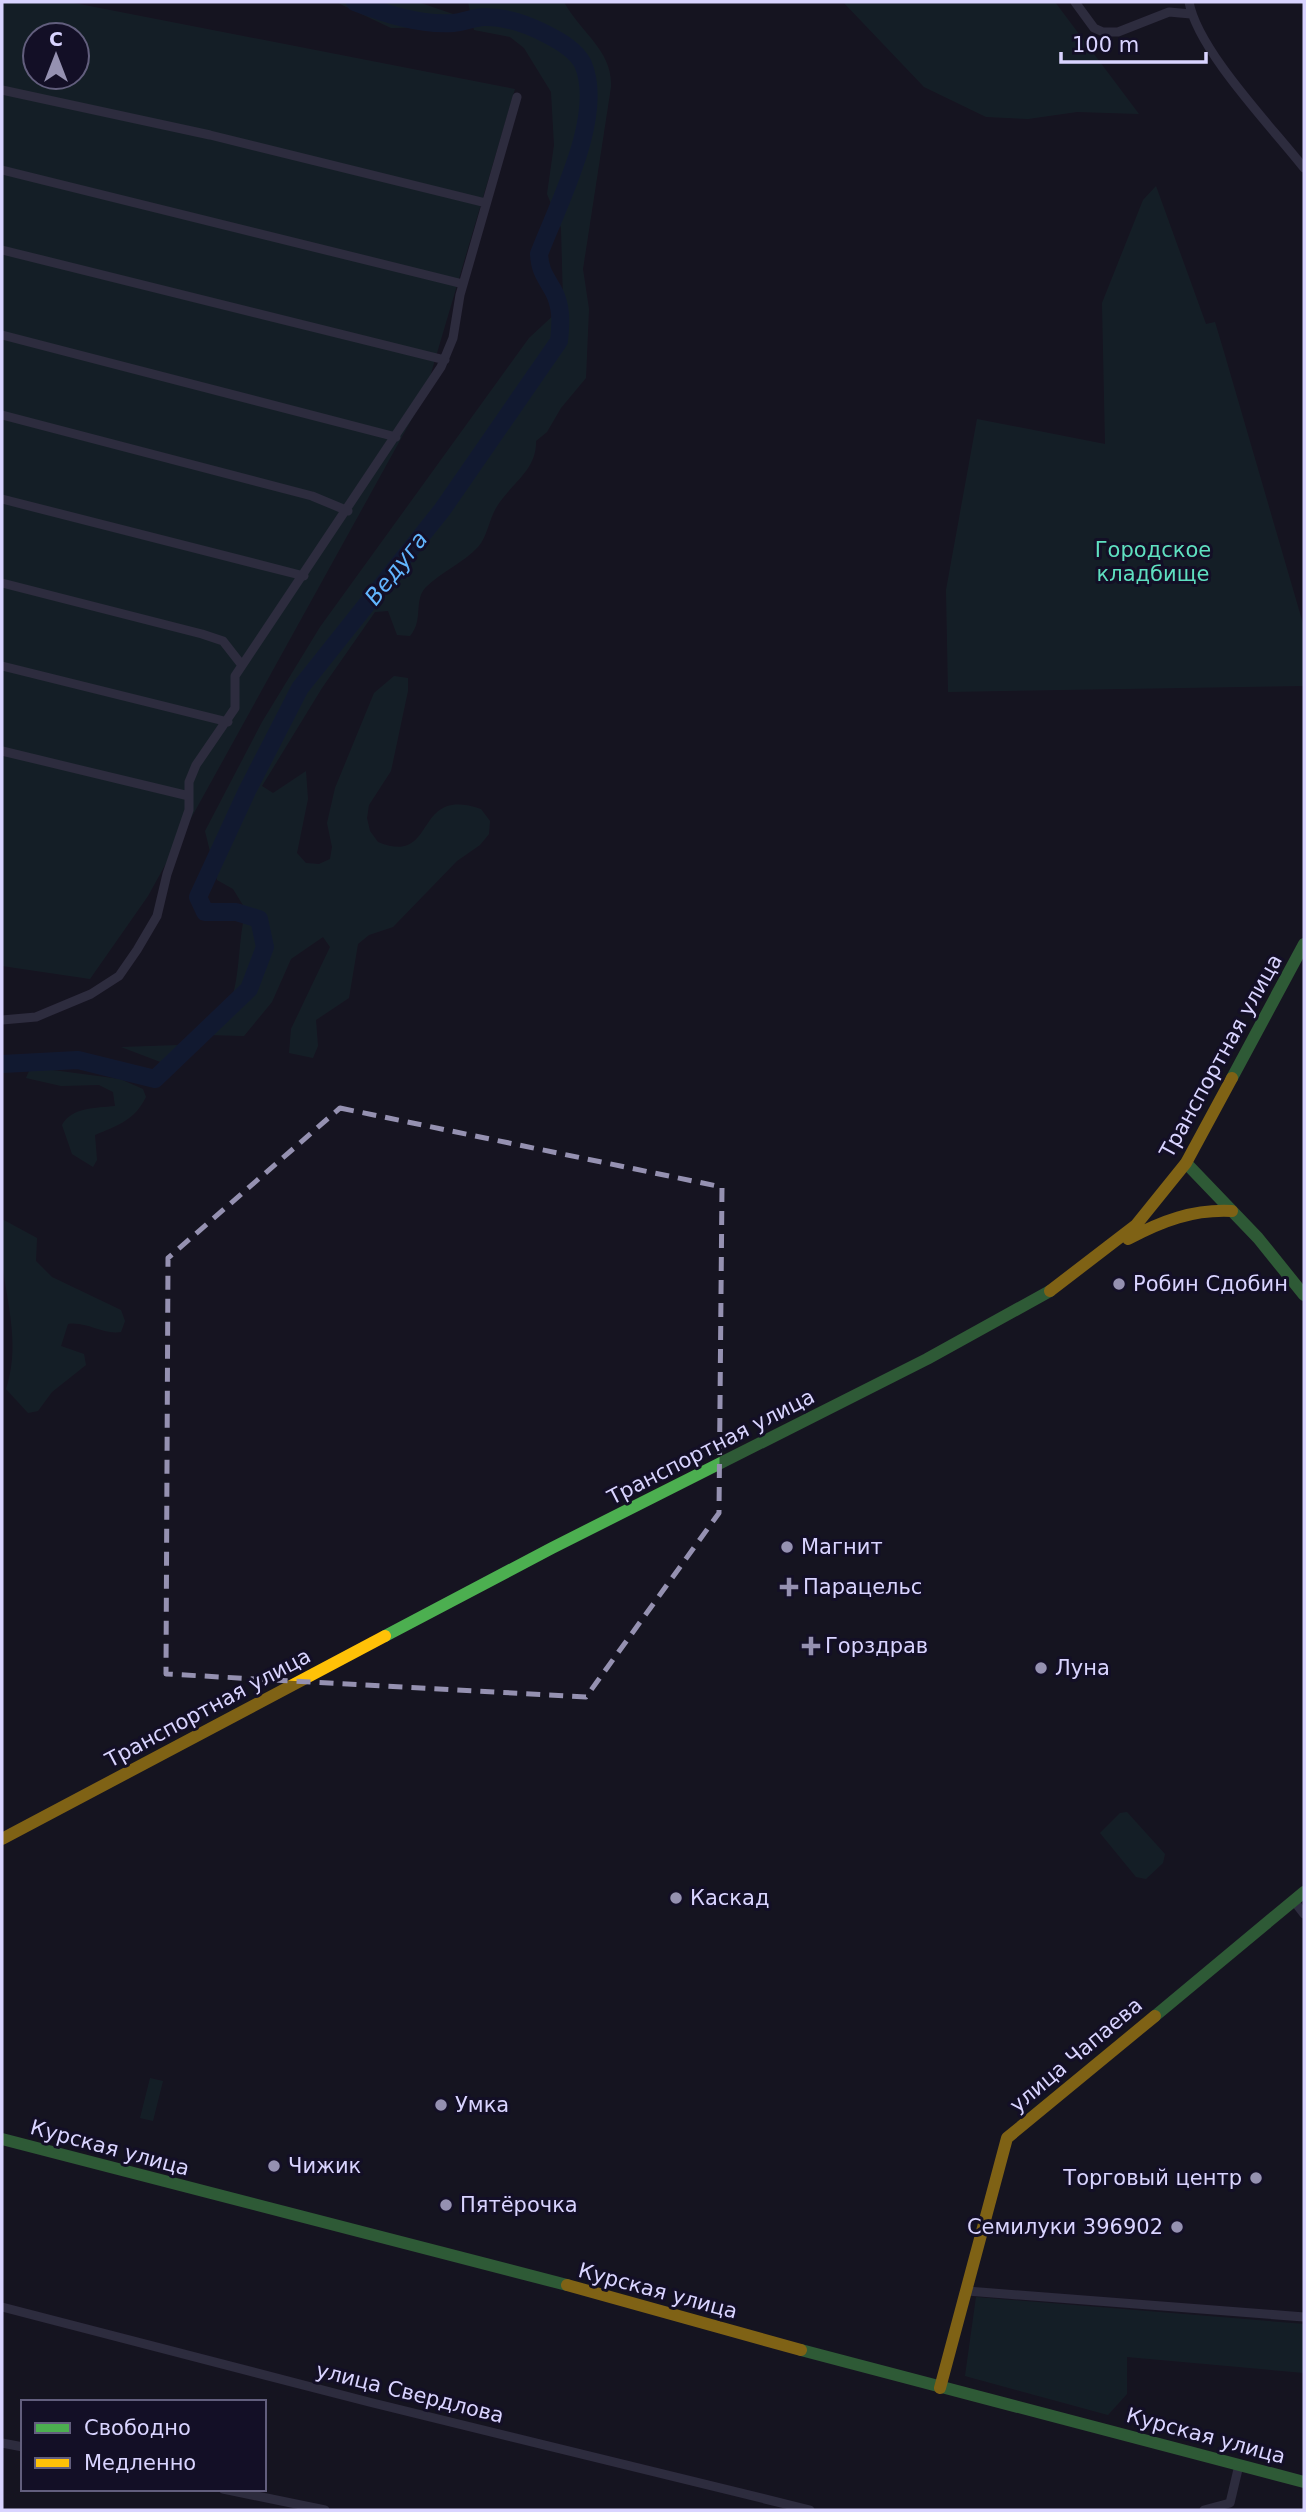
<svg xmlns="http://www.w3.org/2000/svg" width="1306" height="2512" font-family="'DejaVu Sans',sans-serif">
  <style>
    .green { fill: #132c2d; fill-rule: evenodd }
    .lines { fill: none; stroke-linecap: round; stroke-linejoin: round }
    .river { stroke: #0d2144; stroke-width: 18 }
    .street { stroke: #4a4962; stroke-width: 9 }
    .fast { stroke: #4caf50; stroke-width: 12 }
    .slow { stroke: #ffc107; stroke-width: 12 }
    .marked { fill: none; stroke: #9591b1; stroke-width: 5; stroke-dasharray: 14 9; stroke-linejoin: round }
    .poi-dot { fill: #9591b1; stroke: #130f26; stroke-width: 2.5 }
    .labels { text-anchor: middle; dominant-baseline: central; stroke-width: 6; stroke-linejoin: round; paint-order: stroke }
    .park-label { font-size: 21px; fill: #5fe0c0; stroke: #130f26 }
    .street-label { font-size: 21px; fill: #d9d4ff; stroke: #130f26 }
    .poi-label { font-size: 21px; fill: #d9d4ff; stroke: #130f26; text-anchor: start }
    .water-label { font-size: 23px; font-style: italic; fill: #62b6ff; stroke: #130f26 }
  </style>
  <rect width="100%" height="100%" fill="#161421"/>
  <!-- green -->
  <path class="green" d="M 2,2 L 69,2 L 515,89 L 424,397 L 148,896 L 90,979 L 2,966 ZM 35,35 L 77,35 L 77,77 L 35,77 Z
    M 336,2 L 418,2 L 453,14 L 441,27 L 391,28 Z
    M 468,2 L 564,2 C 581,33 613,51 611,87 L 583,269 L 589,309 L 586,378 L 561,408 L 547,432 L 536,441 C 537,471 510,484 496,508 C 489,520 487,537 478,547 C 463,563 441,572 426,587 C 413,600 424,620 410,636 L 397,635 L 388,611 L 375,612 L 322,688 L 262,786 L 273,793 L 306,771 L 308,799 L 297,853 L 306,863 L 319,864 L 330,859 L 332,847 L 327,823 L 335,788 L 374,693 L 394,676 L 408,678 L 408,691 L 391,771 L 369,805 L 367,818 L 370,831 L 378,842 C 439,867 411,785 481,809 L 490,821 L 489,834 L 480,845 L 457,861 L 393,927 L 369,935 L 358,944 L 349,998 L 316,1020 L 318,1046 L 313,1058 L 289,1053 L 291,1029 L 330,947 L 323,937 L 291,959 L 272,1002 L 244,1036 L 207,1035 C 246,1006 234,951 246,910 L 233,889 L 217,880 L 205,831 L 262,722 L 320,627 L 529,338 L 557,312 L 563,300 L 561,228 L 547,194 L 554,145 L 551,92 L 524,48 L 510,37 L 474,30 Z
    M 843,2 L 1055,2 L 1139,114 L 1077,112 L 1028,119 L 986,117 L 924,87 Z
    M 1156,186 L 1206,324 L 1215,322 L 1224,352 L 1304,627 L 1304,686 L 948,692 L 946,590 L 977,419 L 1105,444 L 1102,303 L 1143,200 Z
    M 179,1045 L 163,1063 L 121,1047 Z
    M 45,1069 L 120,1079 L 143,1089 L 146,1097 C 135,1120 117,1126 95,1135 L 97,1160 L 93,1167 L 72,1154 L 62,1125 C 72,1107 96,1108 115,1106 L 113,1092 L 99,1085 L 61,1086 L 26,1078 L 29,1071 Z
    M 2,1219 L 37,1238 L 36,1261 L 52,1277 L 121,1310 L 125,1321 L 121,1332 C 102,1335 87,1321 68,1324 L 61,1346 L 84,1354 L 86,1365 L 52,1392 L 38,1411 L 28,1413 L 6,1389 C 20,1346 8,1307 2,1263 C 0,1249 2,1234 2,1219 Z
    M 1127,1812 L 1165,1854 L 1163,1863 L 1146,1879 L 1136,1877 L 1100,1833 L 1120,1813 Z
    M 150,2078 L 163,2081 L 153,2121 L 140,2118 Z
    M 976,2297 L 1304,2324 L 1304,2373 L 1127,2357 L 1127,2394 L 1108,2415 L 965,2376 Z"/>
  <g class="lines">
    <!-- river -->
    <path class="river" d="M 2,1064 L 78,1060 L 155,1079 L 249,989 L 265,947 L 259,919 L 236,912 L 205,912 L 198,897 L 247,791 L 300,688 L 442,510 L 559,341 C 561,323 562,306 553,290 C 545,276 540,271 539,254 C 558,204 605,116 583,64 C 576,50 560,41 546,34 C 527,24 507,17 485,17 C 475,17 464,22 453,23 C 419,25 386,14 355,2"/>
    <!-- street -->
    <path class="street" d="M 1075,2 L 1094,28 L 1103,32 L 1118,32 L 1169,12 L 1191,14
      M 1189,2 C 1198,51 1272,127 1304,168
      M 2,90 L 210,135 L 486,203
      M 2,170 L 463,284
      M 2,250 L 445,360
      M 2,335 L 396,437
      M 2,415 L 312,496 L 348,511
      M 2,499 L 304,576
      M 2,583 L 202,634 L 223,641 L 241,664
      M 2,666 L 228,722
      M 2,751 L 189,796
      M 2,1020 L 36,1017 L 91,994 L 119,976 L 137,950 L 157,916 L 167,874 L 189,810 L 189,782 L 196,765 L 235,708 L 235,676 L 441,367 L 453,338 L 460,295 L 517,97
      M 1294,1901 L 1304,1914
      M 967,2291 L 1304,2317
      M 2,2307 L 369,2402 L 810,2510
      M 2,2443 L 23,2447
      M 223,2489 L 325,2510
      M 1204,2510 L 1230,2503 L 1239,2465"/>
    <!-- fast -->
    <path class="fast" d="M 1232,1078 L 1304,944
      M 1186,1163 L 1258,1238 L 1304,1295
      M 385,1636 L 552,1548 L 927,1359 L 1050,1291
      M 1155,2016 L 1304,1892
      M 2,2139 L 567,2285
      M 801,2350 L 1304,2482"/>
    <!-- slow -->
    <path class="slow" d="M 1128,1239 C 1162,1221 1193,1209 1232,1211
      M 1050,1291 L 1136,1225 L 1186,1163 L 1232,1078
      M 2,1839 L 385,1636
      M 567,2285 L 801,2350
      M 940,2388 L 1007,2138 L 1155,2016"/>
  </g>
  <!-- marked area -->
  <path d="M0 0H1306V2512H0ZM 340,1108 L 722,1187 L 719,1513 L 586,1697 L 166,1674 L 168,1258 Z" fill="#161421" fill-opacity=".55" fill-rule="evenodd"/>
  <path class="marked" d="M 340,1108 L 722,1187 L 719,1513 L 586,1697 L 166,1674 L 168,1258 Z"/>
  <!-- markers -->
  <g class="poi-dot">
    <circle cx="1119" cy="1284" r="7"/>
    <circle cx="787" cy="1547" r="7"/>
    <path d="M785.5 1576.5h7v7h7v7h-7v7h-7v-7h-7v-7h7z"/>
    <path d="M807.5 1635.5h7v7h7v7h-7v7h-7v-7h-7v-7h7z"/>
    <circle cx="1041" cy="1668" r="7"/>
    <circle cx="676" cy="1898" r="7"/>
    <circle cx="441" cy="2105" r="7"/>
    <circle cx="274" cy="2166" r="7"/>
    <circle cx="1256" cy="2178" r="7"/>
    <circle cx="446" cy="2205" r="7"/>
    <circle cx="1177" cy="2227" r="7"/>
  </g>
  <g class="labels">
    <!-- park labels -->
    <g class="park-label">
      <text x="1153" y="550">Городское<tspan x="1153" dy="24">кладбище</tspan></text>
    </g>
    <!-- street labels -->
    <g class="street-label">
      <text transform="translate(1221 1056) rotate(-61)">Транспортная улица</text>
      <text transform="translate(711 1447) rotate(-27)">Транспортная улица</text>
      <text transform="translate(208 1708) rotate(-28)">Транспортная улица</text>
      <text transform="translate(1076 2055) rotate(-40)">улица Чапаева</text>
      <text transform="translate(110 2148) rotate(15)">Курская улица</text>
      <text transform="translate(658 2291) rotate(15)">Курская улица</text>
      <text transform="translate(410 2393) rotate(14)">улица Свердлова</text>
      <text transform="translate(1206 2436) rotate(15)">Курская улица</text>
    </g>
    <!-- poi labels -->
    <g class="poi-label">
      <text x="1133" y="1284">Робин Сдобин</text>
      <text x="801" y="1547">Магнит</text>
      <text x="803" y="1587">Парацельс</text>
      <text x="825" y="1646">Горздрав</text>
      <text x="1055" y="1668">Луна</text>
      <text x="690" y="1898">Каскад</text>
      <text x="455" y="2105">Умка</text>
      <text x="288" y="2166">Чижик</text>
      <text x="1242" y="2178" text-anchor="end">Торговый центр</text>
      <text x="460" y="2205">Пятёрочка</text>
      <text x="1163" y="2227" text-anchor="end">Семилуки 396902</text>
    </g>
    <!-- water labels -->
    <g class="water-label">
      <text transform="translate(396 568) rotate(-52)">Ведуга</text>
    </g>
  </g>
  <!-- border -->
  <rect width="1306" height="2512" fill="none" stroke="#d9d4ff" stroke-width="7"/>
  <!-- legend -->
  <rect x="21" y="2400" width="245" height="91" fill="#130f26" stroke="#625e7d" stroke-width="2"/>
  <rect x="35" y="2423" width="35" height="10" fill="#4caf50" stroke="#625e7d" stroke-width="2"/>
  <text x="84" y="2435" font-size="21" fill="#d9d4ff">Свободно</text>
  <rect x="35" y="2458" width="35" height="10" fill="#ffc107" stroke="#625e7d" stroke-width="2"/>
  <text x="84" y="2470" font-size="21" fill="#d9d4ff">Медленно</text>
  <!-- north arrow -->
  <g transform="translate(56 56)"><circle r="33" fill="#130f26" stroke="#625e7d" stroke-width="2"/>
  <path d="M0-5L12 26L0 18L-12 26Z" fill="#9591b1"/>
  <text y="-10" font-size="19" font-weight="bold" text-anchor="middle" fill="#d9d4ff">С</text>
  </g>
  <!-- scale -->
  <path d="M1061 52v10h145v-10" fill="none" stroke="#d9d4ff" stroke-width="3.5"/>
  <text x="1072" y="52" font-size="21" fill="#d9d4ff" stroke="#130f26" stroke-width="5" paint-order="stroke">100 m</text>
</svg>
